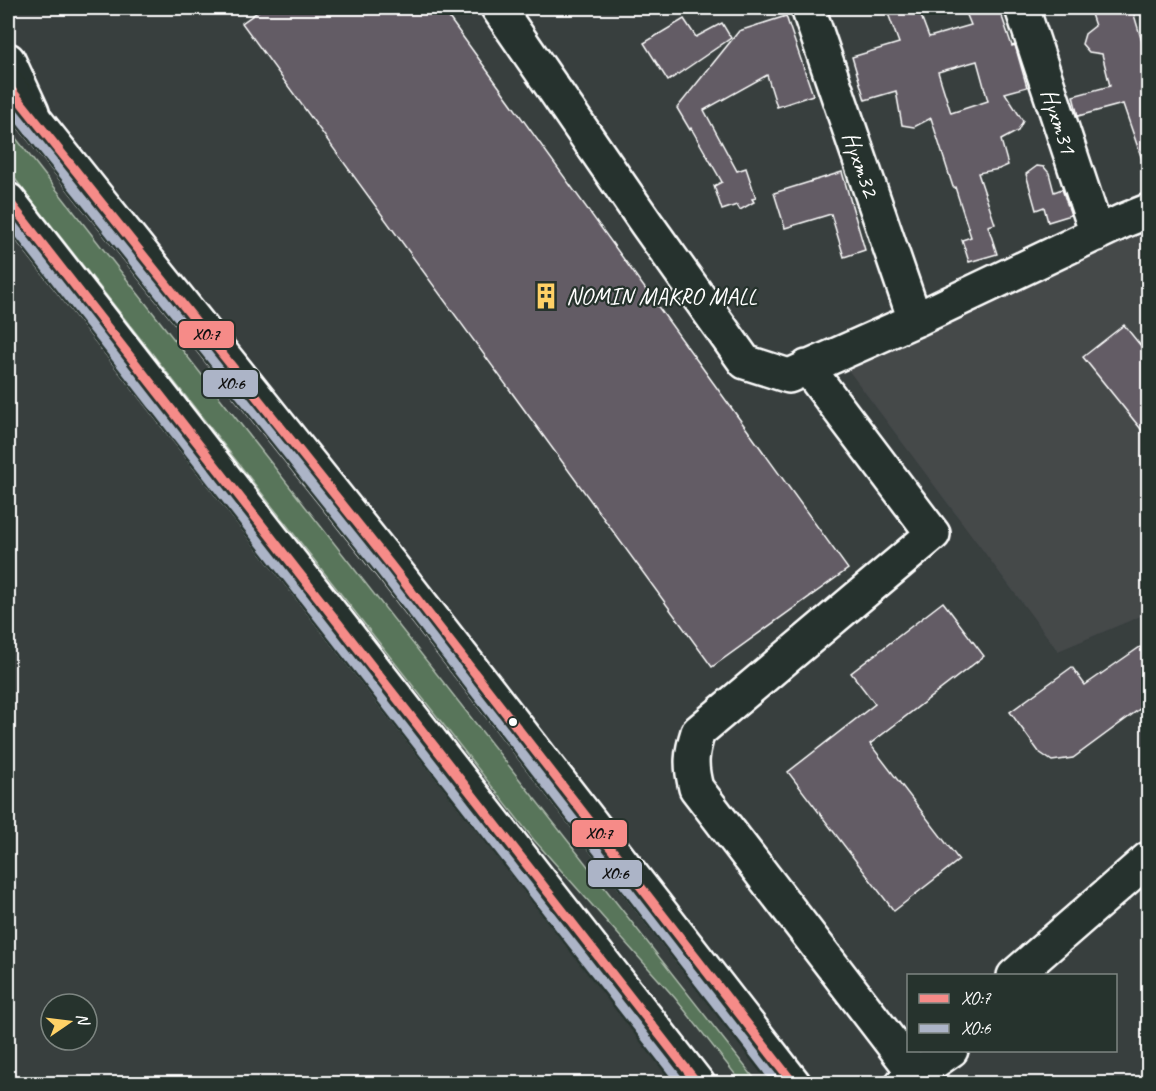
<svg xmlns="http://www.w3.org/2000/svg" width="1156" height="1091" font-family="Caveat,sans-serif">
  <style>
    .built { fill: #45484a }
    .green { fill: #59745a; stroke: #acbaac; stroke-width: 1.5 }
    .building { fill: #635c65; stroke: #fff; stroke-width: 1.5; fill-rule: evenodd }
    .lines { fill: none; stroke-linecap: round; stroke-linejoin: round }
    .minor-casing { stroke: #fff; stroke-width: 38 }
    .highway-casing { stroke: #fff; stroke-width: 38 }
    .minor { stroke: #26332d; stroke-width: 33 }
    .highway { stroke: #26332d; stroke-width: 33 }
    .bus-1-casing { stroke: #26332d; stroke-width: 14 }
    .bus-2-casing { stroke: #26332d; stroke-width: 14 }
    .bus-1 { stroke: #f68b88; stroke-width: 9 }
    .bus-2 { stroke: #acb4c7; stroke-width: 9 }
    .bus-dot { fill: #fff; stroke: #26332d; stroke-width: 2 }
    .labels { text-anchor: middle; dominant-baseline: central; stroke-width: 4.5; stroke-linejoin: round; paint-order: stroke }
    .street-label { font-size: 24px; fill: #fff; stroke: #26332d }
    .poi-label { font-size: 24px; fill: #fff; stroke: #26332d; text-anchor: start }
    .line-badge { stroke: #26332d; stroke-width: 2 }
    .pale-badge-label { font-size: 16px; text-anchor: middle; font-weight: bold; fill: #111 }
  </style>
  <rect width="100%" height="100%" fill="#383f3e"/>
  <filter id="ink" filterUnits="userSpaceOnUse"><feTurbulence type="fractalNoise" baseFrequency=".0167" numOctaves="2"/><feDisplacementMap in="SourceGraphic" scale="12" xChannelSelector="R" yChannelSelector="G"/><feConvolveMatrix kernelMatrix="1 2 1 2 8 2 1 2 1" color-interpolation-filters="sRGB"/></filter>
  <g filter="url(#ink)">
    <!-- built -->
    <path class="built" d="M 1148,221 L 1148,613 L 1058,651 L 843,363 Z"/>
    <!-- green -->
    <path class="green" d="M 8,128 L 758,1083 L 742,1083 L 675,998 L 534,840 L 8,170 Z"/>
    <!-- building -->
    <path class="building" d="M 263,8 L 442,8 L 848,569 L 712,667 L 242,23 Z
      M 886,8 L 918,8 L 929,37 L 971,25 L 964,8 L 999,8 L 1012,46 L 1015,45 L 1027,87 L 1005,93 L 1023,121 L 1018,131 L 1001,140 L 1008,165 L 999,169 L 978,173 L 995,224 L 988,226 L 997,254 L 969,262 L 962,240 L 971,237 L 955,187 L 953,187 L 931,118 L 914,127 L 902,125 L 896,91 L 865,100 L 852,57 L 899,43 ZM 977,61 L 988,101 L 951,113 L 938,72 Z
      M 1089,8 L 1132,8 L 1146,55 L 1144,56 L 1149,75 L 1149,168 L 1145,168 L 1123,104 L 1078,116 L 1073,96 L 1110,86 L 1102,54 L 1089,52 L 1082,44 L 1085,34 L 1095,26 Z
      M 786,16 L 813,95 L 777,107 L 767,75 L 704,110 L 737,171 L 746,168 L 756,198 L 752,199 L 754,202 L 740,210 L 737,205 L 722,210 L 714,186 L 722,182 L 691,128 L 690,130 L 677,108 L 739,31 Z
      M 684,19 L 696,37 L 722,23 L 731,38 L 668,81 L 644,43 Z
      M 1037,166 L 1044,167 L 1049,173 L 1054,192 L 1062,189 L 1071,215 L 1048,222 L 1044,207 L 1036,210 L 1026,174 Z
      M 842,172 L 865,250 L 844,257 L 831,214 L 785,228 L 774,193 Z
      M 1124,325 L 1149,356 L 1149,439 L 1083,357 Z
      M 943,602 L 984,656 L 870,744 L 959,860 L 894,911 L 788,772 L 875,704 L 851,673 Z
      M 1140,647 L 1149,659 L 1149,702 L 1073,758 L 1052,761 L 1039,752 L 1010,712 L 1072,667 L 1085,685 Z"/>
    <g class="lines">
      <!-- minor casing -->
      <g class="minor-casing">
        <path id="minor" d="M 498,8 L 646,223 L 745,362 L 789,376 L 915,320 L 1123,221 L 1148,211
          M 808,8 L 915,320
          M 1022,8 L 1097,234
          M 8,60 L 32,112
          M 807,367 L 933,534 L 698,732 C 691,754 690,765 696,788 L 923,1084
          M 1014,976 L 1148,859
          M 902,1084 L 951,1050"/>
      </g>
      <!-- highway casing -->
      <g class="highway-casing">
        <path id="highway" d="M 8,86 L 390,564 L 794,1084
          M 8,200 L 698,1084"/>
      </g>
      <!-- minor -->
      <use href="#minor" class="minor"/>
      <!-- highway -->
      <use href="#highway" class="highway"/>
      <!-- bus-1 casing -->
      <g class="bus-1-casing">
        <path id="bus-1" d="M 8,86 L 390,564 L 794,1084
          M 8,200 L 698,1084"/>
      </g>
      <!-- bus-2 casing -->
      <g class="bus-2-casing">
        <path id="bus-2" d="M 8,105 L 381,571 L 778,1084
          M 8,219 L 682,1084"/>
      </g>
      <!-- bus-1 -->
      <use href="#bus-1" class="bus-1"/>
      <!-- bus-2 -->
      <use href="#bus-2" class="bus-2"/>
    </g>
  </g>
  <!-- icons -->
  <defs>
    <g id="building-bare" transform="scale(2.07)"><path d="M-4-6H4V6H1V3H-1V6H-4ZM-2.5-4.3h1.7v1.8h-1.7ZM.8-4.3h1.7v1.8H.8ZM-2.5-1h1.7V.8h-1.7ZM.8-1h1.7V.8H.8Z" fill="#ffd166" stroke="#26332d" stroke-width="2.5" paint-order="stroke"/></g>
  </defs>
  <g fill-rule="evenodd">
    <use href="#building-bare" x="546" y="296"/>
  </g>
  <!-- markers -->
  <circle class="bus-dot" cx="513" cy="722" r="5"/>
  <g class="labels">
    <!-- street labels -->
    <g class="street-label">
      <text transform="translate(1059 121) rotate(72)">Нүхт31</text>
      <text transform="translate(861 164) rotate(71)">Нүхт32</text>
    </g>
    <!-- poi labels -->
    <g class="poi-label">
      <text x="566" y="296">NOMIN MAKRO MALL</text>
    </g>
  </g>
  <g class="line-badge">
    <rect x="178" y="320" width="57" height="29" rx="6" fill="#f68b88"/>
    <rect x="202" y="369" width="57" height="29" rx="6" fill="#acb4c7"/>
    <rect x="571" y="819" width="57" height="29" rx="6" fill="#f68b88"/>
    <rect x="587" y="859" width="56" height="29" rx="6" fill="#acb4c7"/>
  </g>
  <g class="pale-badge-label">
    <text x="206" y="340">ХО:7</text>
    <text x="231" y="389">ХО:6</text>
    <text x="599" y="839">ХО:7</text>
    <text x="615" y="879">ХО:6</text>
  </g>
  <!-- margin -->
  <rect width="1156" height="1091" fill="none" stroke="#26332d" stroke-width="30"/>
  <rect x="15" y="15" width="1126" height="1061" fill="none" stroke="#fff" stroke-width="2" filter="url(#ink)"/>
  <!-- legend -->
  <rect x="907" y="974" width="210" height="78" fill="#26332d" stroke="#7d8581" stroke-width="1.5"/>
  <rect x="919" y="994" width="30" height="9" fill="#f68b88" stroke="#7d8581" stroke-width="1.5"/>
  <text x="961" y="1004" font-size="18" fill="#ffffff">ХО:7</text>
  <rect x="919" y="1024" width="30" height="9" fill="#acb4c7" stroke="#7d8581" stroke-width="1.5"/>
  <text x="961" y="1034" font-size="18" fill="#ffffff">ХО:6</text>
  <!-- north arrow -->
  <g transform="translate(69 1022) rotate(76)"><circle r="28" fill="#26332d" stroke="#7d8581" stroke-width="1.5"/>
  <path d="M0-4.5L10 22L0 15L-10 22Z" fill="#ffd166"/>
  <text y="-9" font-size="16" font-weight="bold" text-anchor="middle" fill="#ffffff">N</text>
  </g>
</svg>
